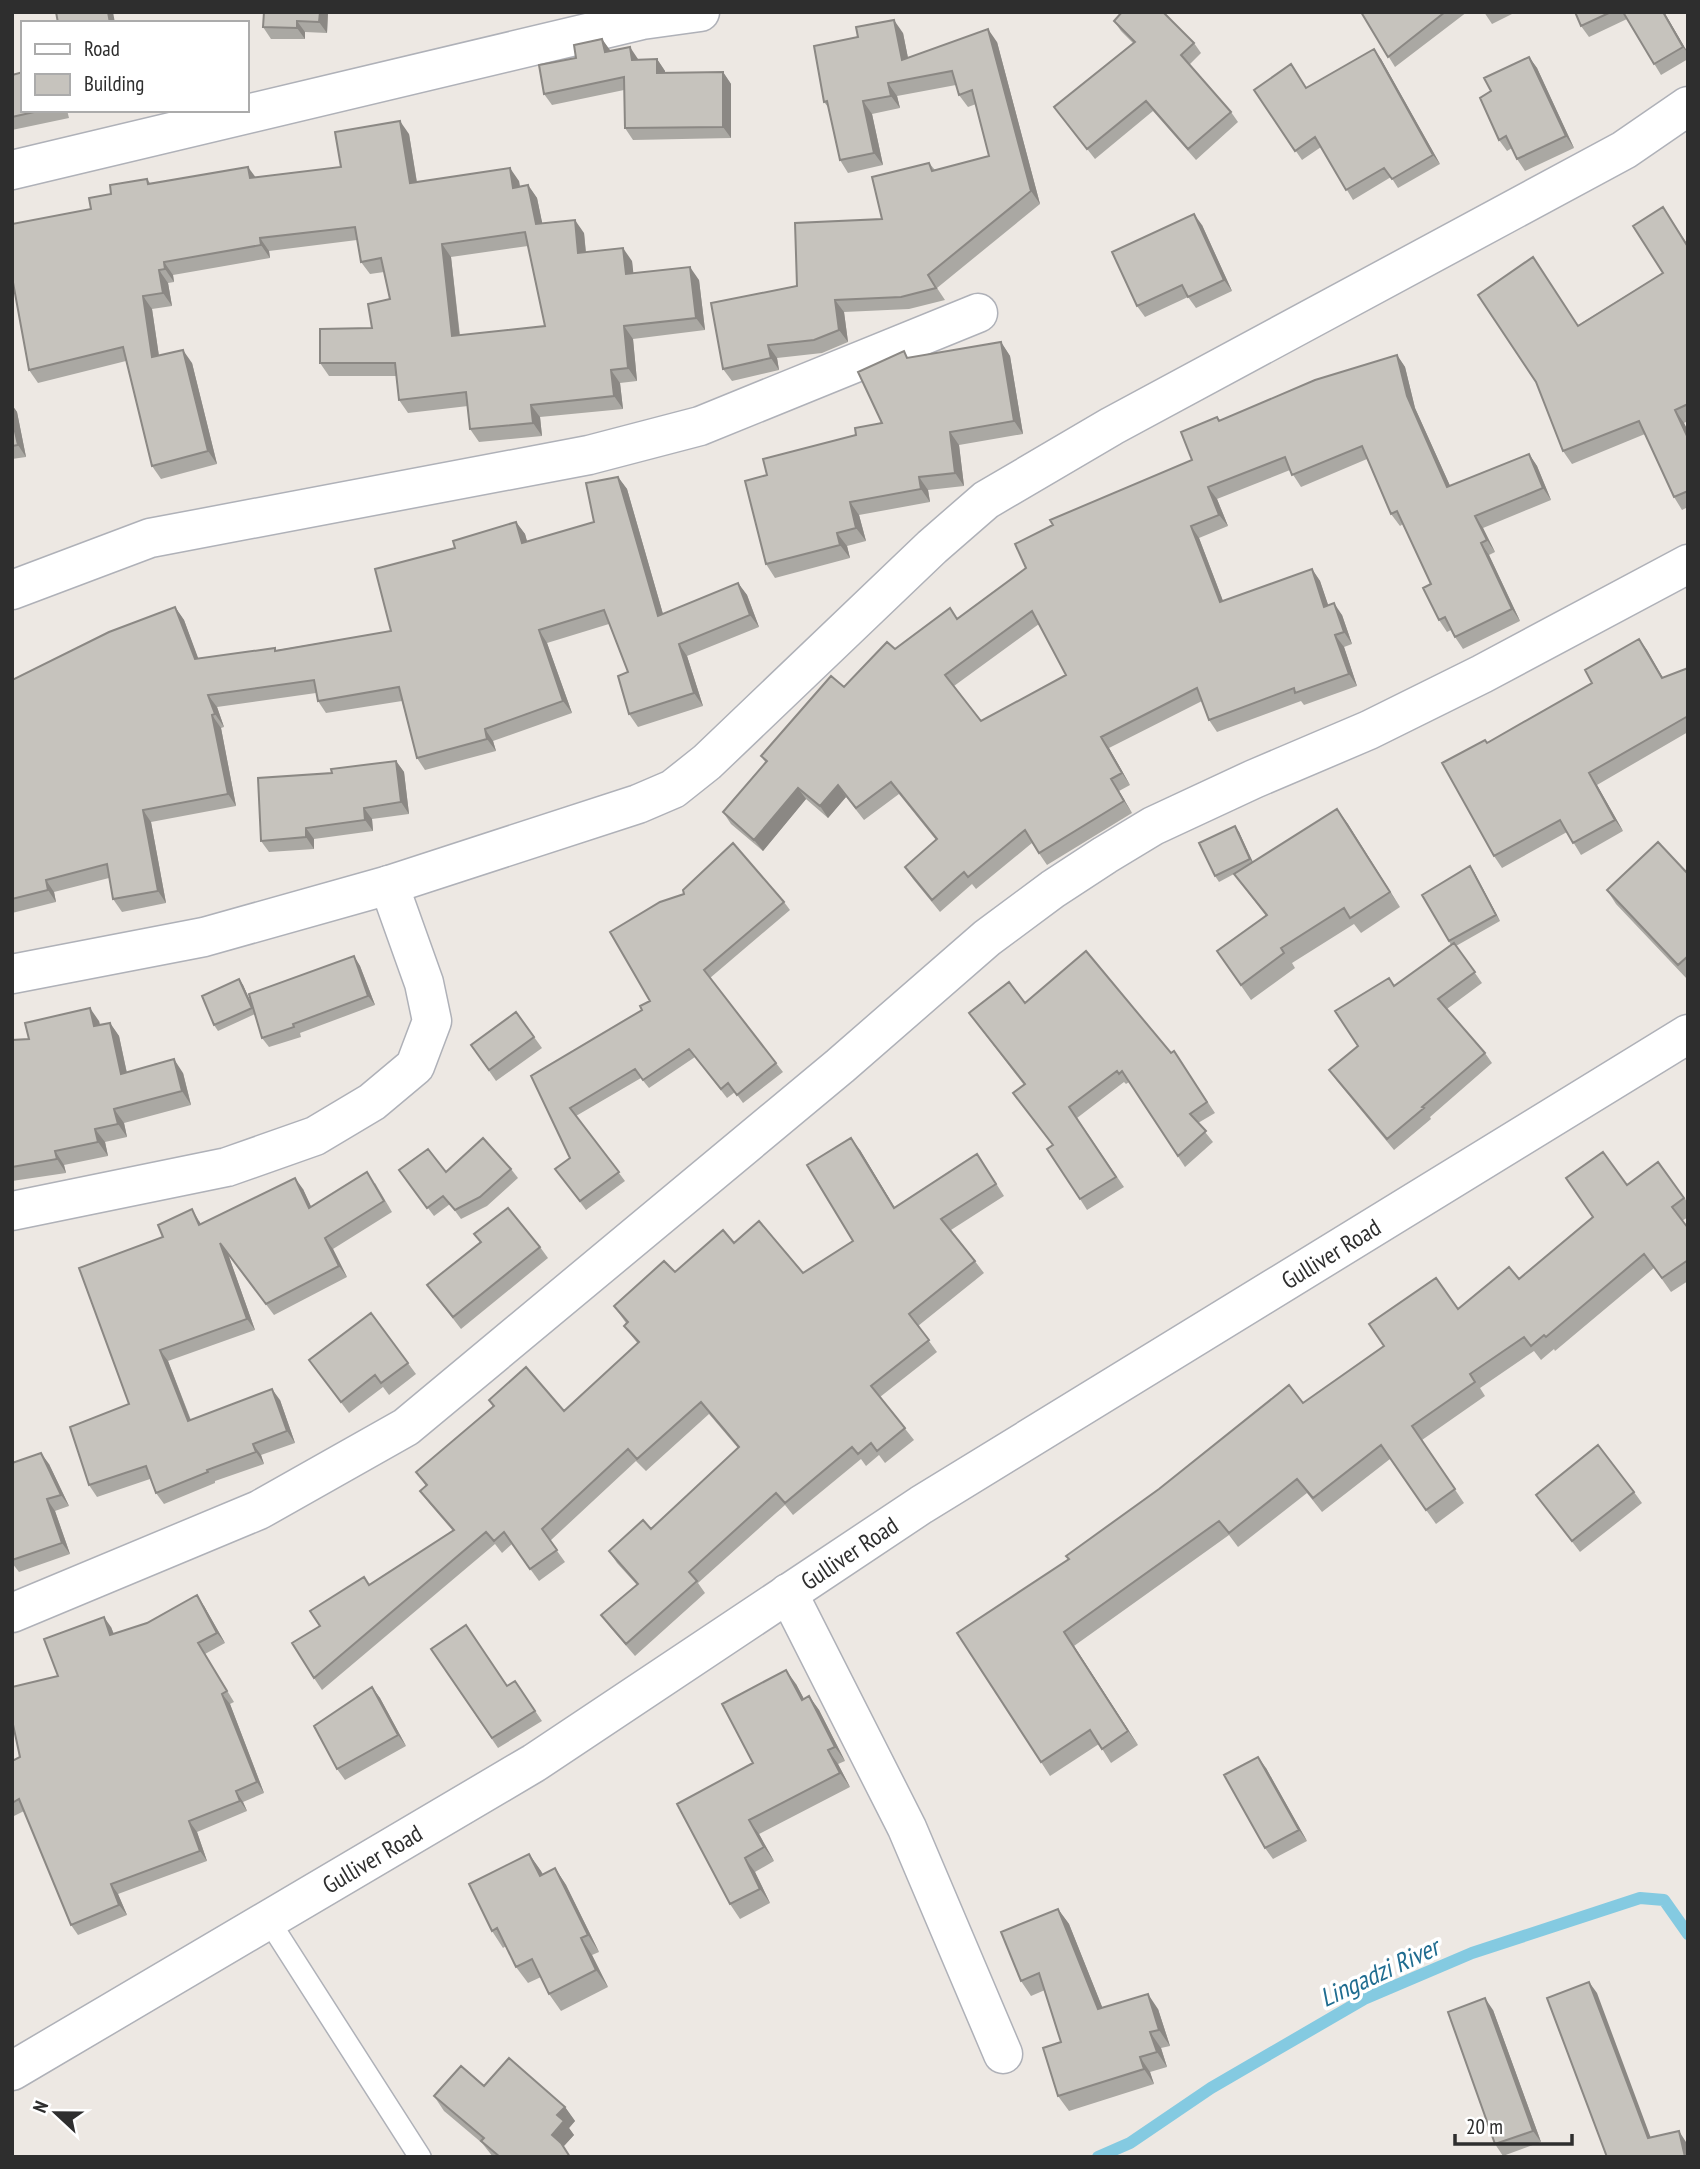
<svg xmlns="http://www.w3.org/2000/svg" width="1700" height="2169" font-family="'PT Sans Narrow',sans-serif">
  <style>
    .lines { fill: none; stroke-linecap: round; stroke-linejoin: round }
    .stream { stroke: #84cae1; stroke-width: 12 }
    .service-casing { stroke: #afb1b8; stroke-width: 24 }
    .minor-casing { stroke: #afb1b8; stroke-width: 41 }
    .service { stroke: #fff; stroke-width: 21 }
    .minor { stroke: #fff; stroke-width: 38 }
    .wall { fill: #aaa8a3; fill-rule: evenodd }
    .shaded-wall { fill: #8b8884 }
    .building { fill: #c6c3bd; stroke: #8b8884; stroke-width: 2; fill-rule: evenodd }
    .labels { text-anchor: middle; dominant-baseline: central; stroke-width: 7; stroke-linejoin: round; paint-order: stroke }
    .street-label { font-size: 24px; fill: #2e2e2e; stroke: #fff }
    .water-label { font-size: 26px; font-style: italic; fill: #1f6c90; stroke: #fff }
  </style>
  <rect width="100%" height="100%" fill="#ede8e3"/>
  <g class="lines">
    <!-- stream -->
    <path class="stream" d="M 1098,2157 L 1130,2143 L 1211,2088 L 1364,1999 L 1472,1953 L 1640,1898 L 1664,1900 L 1688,1934"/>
    <!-- service casing -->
    <g class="service-casing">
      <path id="service" d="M 269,1921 L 420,2157"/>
    </g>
    <!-- minor casing -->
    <g class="minor-casing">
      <g id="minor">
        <path d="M 12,170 L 642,20 L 700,12"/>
        <path d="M 12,590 L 150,538 L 589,455 L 700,426 L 978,313"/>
        <path d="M 12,974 L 204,937 L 389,885 L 638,804 L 673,789 L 707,762 L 932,547 L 986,500 L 1112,426 L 1624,150 L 1688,106"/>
        <path d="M 12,1211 L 227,1167 L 315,1136 L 372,1102 L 415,1066 L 432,1021 L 424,983 L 389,885"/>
        <path d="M 788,1593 L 907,1828 L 1003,2054"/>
        <path d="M 12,1613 L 259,1510 L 406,1427 L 840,1066 L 987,938 L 1053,889 L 1105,855 L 1153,826 L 1254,779 L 1369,730 L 1482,674 L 1688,564"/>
        <path id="s1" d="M 12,2071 L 534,1763 L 921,1505 L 1688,1034"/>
      </g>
    </g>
    <!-- service -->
    <use href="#service" class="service"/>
    <!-- minor -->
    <use href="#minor" class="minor"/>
  </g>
  <!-- wall -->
  <path class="wall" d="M 264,12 L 328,12 L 327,33 L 305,32 L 305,39 L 271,39 L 263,27 Z
    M 1361,12 L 1467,12 L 1395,67 Z
    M 1484,12 L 1516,12 L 1492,24 Z
    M 1575,12 L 1664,12 L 1688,53 L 1688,59 L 1661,75 L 1627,19 L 1589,37 L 1581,26 Z
    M 1114,21 L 1194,43 L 1201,53 L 1189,65 L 1231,112 L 1238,122 L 1196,160 L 1153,111 L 1095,159 L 1054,107 L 1133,43 L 1121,31 Z
    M 903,33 L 908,58 L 997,42 L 1040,204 L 937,288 L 945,300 L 909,309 L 844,312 L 848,342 L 822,353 L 777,358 L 779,370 L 732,381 L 723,369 L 797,286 L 882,219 L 929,163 L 935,170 L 989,156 L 976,104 L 968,107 L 959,95 L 956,85 L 897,96 L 900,108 L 872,114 L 883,165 L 848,173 L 840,160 L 828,107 L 824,102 Z
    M 602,39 L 610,51 L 638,59 L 657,59 L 665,71 L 665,73 L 723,72 L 731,84 L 731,138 L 633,140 L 625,128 L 624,90 L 552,105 L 544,94 L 576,58 Z
    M 1529,57 L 1537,68 L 1574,148 L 1525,171 L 1517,159 L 1512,148 L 1507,151 L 1499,140 L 1491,91 Z
    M 1381,59 L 1440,164 L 1398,188 L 1391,177 L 1353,200 L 1321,147 L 1302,160 L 1254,90 L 1307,88 Z
    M 12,75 L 23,110 L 67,110 L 69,118 L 12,130 Z
    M 409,134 L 417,182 L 519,181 L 520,187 L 528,185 L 537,198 L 542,223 L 584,233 L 586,252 L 632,261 L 633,273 L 699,280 L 705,330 L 633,339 L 637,381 L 620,383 L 623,409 L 540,417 L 542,436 L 479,442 L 470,429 L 468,406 L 408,413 L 399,400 L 396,376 L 329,376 L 320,363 L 372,328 L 390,299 L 384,272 L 370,274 L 361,262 L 357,240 L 269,251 L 270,258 L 173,275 L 174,282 L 168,283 L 172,306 L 152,309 L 159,356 L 192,363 L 217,464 L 161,479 L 152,466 L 126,361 L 38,383 L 29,370 L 91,209 L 111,194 L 147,179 L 150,183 L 256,177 L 341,167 ZM 528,246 L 545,326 L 460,335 L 451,257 Z
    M 1663,207 L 1688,245 L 1688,421 L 1684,423 L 1688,431 L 1688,507 L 1682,510 L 1674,497 L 1645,434 L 1572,464 L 1563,451 L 1578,325 L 1663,273 Z
    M 1202,225 L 1232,291 L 1196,308 L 1188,297 L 1145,317 L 1137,306 Z
    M 1001,342 L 1010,356 L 1023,434 L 959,445 L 964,486 L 928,490 L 930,502 L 859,515 L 866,541 L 847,546 L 850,558 L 775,578 L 766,564 L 767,475 L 882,423 L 909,358 Z
    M 1397,355 L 1405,367 L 1415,408 L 1450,486 L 1529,454 L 1537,466 L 1551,500 L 1483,528 L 1495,552 L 1489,555 L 1520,621 L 1463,649 L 1455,637 L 1451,630 L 1447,632 L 1439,620 L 1431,584 L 1403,524 L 1400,526 L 1391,514 L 1367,459 L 1301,487 L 1290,470 L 1217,499 L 1228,526 L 1199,538 L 1223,601 L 1312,569 L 1320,581 L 1328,605 L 1342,615 L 1352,644 L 1344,647 L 1357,686 L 1304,705 L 1301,701 L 1217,732 L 1209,720 L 1202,701 L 1109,748 L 1130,785 L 1119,791 L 1132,813 L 1047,865 L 1032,843 L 976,889 L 972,884 L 940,912 L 913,879 L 905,867 L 936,840 L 899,794 L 864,820 L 846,797 L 828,818 L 806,799 L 763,851 L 731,824 L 723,812 L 766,763 L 761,756 L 844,687 L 895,649 L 957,619 L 1192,460 L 1217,417 L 1219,421 ZM 1039,624 L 1066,675 L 981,721 L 954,686 Z
    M 12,405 L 17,412 L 26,457 L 12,459 Z
    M 618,477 L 627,489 L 663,614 L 738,583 L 747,595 L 759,627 L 687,656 L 703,706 L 638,727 L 629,714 L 628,672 L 609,624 L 547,643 L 572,713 L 493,741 L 496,751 L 425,770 L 417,758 L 402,701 L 326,713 L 318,701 L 316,693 L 217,707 L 224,727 L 221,728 L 236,806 L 151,822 L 166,903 L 122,912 L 113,899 L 109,878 L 54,892 L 56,902 L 12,913 L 12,680 L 175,607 L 184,620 L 198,659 L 277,650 L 391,631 L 455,548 L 516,522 L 525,534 L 527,542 L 594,522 Z
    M 1639,639 L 1663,678 L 1688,668 L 1688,732 L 1597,785 L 1623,831 L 1581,855 L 1567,832 L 1502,868 L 1494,856 L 1487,743 L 1592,683 Z
    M 396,761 L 404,772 L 409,814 L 372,819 L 373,831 L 314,839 L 314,849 L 269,852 L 261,841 L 332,773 Z
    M 1337,809 L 1400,907 L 1361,933 L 1354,924 L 1292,963 L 1295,968 L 1251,1000 L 1217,951 L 1266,916 L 1234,874 L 1219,882 L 1215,876 L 1235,826 L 1239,832 L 1253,862 Z
    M 1474,872 L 1500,921 L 1456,946 L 1482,983 L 1447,1009 L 1485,1053 L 1492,1063 L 1430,1117 L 1431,1119 L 1394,1150 L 1337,1081 L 1329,1070 L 1358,1046 L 1389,978 L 1394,986 L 1451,945 L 1422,895 Z
    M 1688,874 L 1688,978 L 1687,979 L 1616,904 L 1607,890 Z
    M 784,902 L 790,910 L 710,978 L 783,1072 L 743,1103 L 735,1092 L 727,1098 L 695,1057 L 649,1088 L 641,1078 L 576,1116 L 625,1181 L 586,1210 L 562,1178 L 570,1158 L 531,1076 L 642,1010 L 650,1001 Z
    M 354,956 L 360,966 L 375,1005 L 300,1033 L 301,1037 L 269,1047 L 262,1038 L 255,1014 L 218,1031 L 214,1025 L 239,979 L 243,985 L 255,1012 Z
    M 1025,1003 L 1171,1053 L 1174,1051 L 1215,1113 L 1198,1123 L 1213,1142 L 1185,1167 L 1129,1082 L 1126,1084 L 1124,1082 L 1077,1118 L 1124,1187 L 1087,1210 L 1080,1199 L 1053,1145 L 1013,1093 L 1024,1085 L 969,1013 Z
    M 516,1012 L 542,1048 L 496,1081 L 471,1045 Z
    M 99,1021 L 100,1025 L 110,1023 L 119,1036 L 127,1073 L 183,1073 L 191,1105 L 124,1123 L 127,1137 L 105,1142 L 108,1156 L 64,1165 L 66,1173 L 12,1181 L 12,1040 L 29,1039 Z
    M 860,1150 L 895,1208 L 985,1166 L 1004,1196 L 951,1230 L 984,1273 L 918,1326 L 937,1352 L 880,1397 L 914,1440 L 885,1463 L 879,1455 L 866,1466 L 861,1459 L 793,1515 L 785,1505 L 698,1583 L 705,1593 L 635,1656 L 610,1627 L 601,1615 L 637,1585 L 617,1563 L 609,1551 L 651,1529 L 738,1448 L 709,1414 L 646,1471 L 636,1461 L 550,1541 L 565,1562 L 539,1581 L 512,1544 L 502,1553 L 495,1544 L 322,1690 L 314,1678 L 320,1626 L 370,1584 L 453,1531 L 429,1503 L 420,1491 L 426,1486 L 416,1472 L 493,1406 L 489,1400 L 564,1411 L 638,1344 L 624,1326 L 626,1323 L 614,1306 L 675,1272 L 734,1243 L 803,1273 L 853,1241 Z
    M 1658,1162 L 1688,1203 L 1688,1217 L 1682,1221 L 1688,1228 L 1688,1281 L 1671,1292 L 1654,1268 L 1555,1351 L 1554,1349 L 1541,1360 L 1534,1351 L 1480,1388 L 1485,1396 L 1422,1440 L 1464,1503 L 1436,1524 L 1390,1459 L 1322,1512 L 1307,1493 L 1238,1547 L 1229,1535 L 1074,1646 L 1138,1745 L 1111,1763 L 1099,1744 L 1050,1776 L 1041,1762 L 1069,1559 L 1303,1403 L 1458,1309 L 1519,1279 L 1593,1217 L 1627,1185 Z
    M 511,1169 L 518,1178 L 487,1206 L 461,1219 L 450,1204 L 434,1216 L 399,1170 L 446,1172 Z
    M 375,1183 L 392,1212 L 333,1249 L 347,1277 L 274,1315 L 228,1254 L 255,1330 L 168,1361 L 191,1420 L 280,1400 L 295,1443 L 261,1455 L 264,1464 L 215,1481 L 215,1483 L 164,1504 L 156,1493 L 150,1479 L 97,1497 L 89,1485 L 129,1404 L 163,1237 L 199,1221 L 201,1224 L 303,1189 L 311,1207 Z
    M 474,1234 L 540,1247 L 548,1258 L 461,1329 L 427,1285 L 481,1243 Z
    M 371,1313 L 416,1374 L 389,1395 L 383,1387 L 349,1413 L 309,1360 Z
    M 12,1463 L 49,1464 L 69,1506 L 55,1511 L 70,1554 L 19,1572 L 12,1563 Z
    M 1634,1492 L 1642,1503 L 1580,1552 L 1536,1495 Z
    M 204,1606 L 225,1643 L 205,1654 L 234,1702 L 230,1704 L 264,1793 L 243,1802 L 247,1811 L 197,1832 L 207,1861 L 118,1894 L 127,1915 L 78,1935 L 71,1925 L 24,1811 L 12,1817 L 12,1761 L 20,1757 L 58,1676 L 111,1627 L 114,1634 Z
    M 431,1649 L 507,1686 L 515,1681 L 542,1721 L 498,1748 Z
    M 796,1684 L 804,1699 L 809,1696 L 819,1710 L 845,1761 L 838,1764 L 850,1787 L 759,1834 L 774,1861 L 755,1872 L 770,1903 L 740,1919 L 730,1904 L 753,1763 Z
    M 372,1687 L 380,1698 L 406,1746 L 345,1780 L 337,1769 Z
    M 1266,1768 L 1307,1841 L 1273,1859 L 1265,1848 Z
    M 529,1854 L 543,1874 L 555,1868 L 566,1885 L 599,1952 L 592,1955 L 608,1987 L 561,2011 L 549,1994 L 541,1977 L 528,1983 L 516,1967 L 506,1946 L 503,1948 L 492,1931 Z
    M 1058,1909 L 1069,1924 L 1102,2007 L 1158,2009 L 1170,2046 L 1161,2048 L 1167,2067 L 1150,2072 L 1154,2084 L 1069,2111 L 1058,2096 L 1061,2042 L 1045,1990 L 1031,1996 L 1021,1981 Z
    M 1493,2010 L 1541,2142 L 1503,2156 L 1495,2144 Z
    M 484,2086 L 565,2107 L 575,2121 L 569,2128 L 574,2135 L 563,2147 L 570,2157 L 493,2157 L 482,2143 L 444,2111 L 434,2096 Z"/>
  <!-- shaded-wall -->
  <path class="shaded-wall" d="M 108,12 L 113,12 L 115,23 L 110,23 Z
    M 320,12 L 328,12 L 327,33 L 319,22 Z
    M 1663,12 L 1664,12 L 1688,53 L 1683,47 Z
    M 894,20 L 903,33 L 911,73 L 902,60 Z
    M 297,21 L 305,32 L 305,39 L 297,28 Z
    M 988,29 L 997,42 L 1040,204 L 1031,191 Z
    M 602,39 L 610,50 L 613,63 L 605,52 Z
    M 630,47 L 638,59 L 640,71 L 632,60 Z
    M 1374,49 L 1381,59 L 1440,164 L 1433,155 Z
    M 1529,57 L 1537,68 L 1574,148 L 1566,136 Z
    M 657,59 L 665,71 L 665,84 L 657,73 Z
    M 723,72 L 731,84 L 731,138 L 723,127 Z
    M 888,83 L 897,96 L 900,108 L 891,96 Z
    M 863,101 L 872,114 L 883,165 L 874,153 Z
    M 400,121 L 409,134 L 419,196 L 410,183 Z
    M 248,167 L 257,179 L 250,178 Z
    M 510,168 L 519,181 L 522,201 L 513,188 Z
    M 528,185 L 537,198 L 545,236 L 536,224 Z
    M 1194,214 L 1202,225 L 1232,291 L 1224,280 Z
    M 575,220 L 584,233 L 587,266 L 578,253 Z
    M 260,238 L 269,251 L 270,258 L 261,245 Z
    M 442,244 L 451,257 L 461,349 L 452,336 Z
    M 623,248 L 632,261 L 635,287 L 626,274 Z
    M 164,262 L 173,275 L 174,282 L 165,269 Z
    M 690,267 L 699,280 L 705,330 L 696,318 Z
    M 159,270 L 168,283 L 172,306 L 163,293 Z
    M 143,296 L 152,309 L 161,370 L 152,357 Z
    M 835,300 L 844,312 L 848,342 L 839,330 Z
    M 624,326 L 633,339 L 637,381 L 628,368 Z
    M 1001,342 L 1010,356 L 1023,434 L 1014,421 Z
    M 768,345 L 777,358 L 779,370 L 771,358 Z
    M 183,350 L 192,363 L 217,464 L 208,451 Z
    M 1397,355 L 1405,367 L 1415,408 L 1456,499 L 1447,487 L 1407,396 Z
    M 611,370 L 620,383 L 623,409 L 614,396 Z
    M 12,405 L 17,412 L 26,457 L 18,445 L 12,418 Z
    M 531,405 L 540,417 L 542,436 L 533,423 Z
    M 1675,410 L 1684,423 L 1688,431 L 1688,438 Z
    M 950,432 L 959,445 L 964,486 L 955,473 Z
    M 1529,454 L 1537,466 L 1551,500 L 1543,488 Z
    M 618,477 L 627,489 L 667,628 L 658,616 Z
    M 919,477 L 928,490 L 930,502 L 921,489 Z
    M 1208,487 L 1217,499 L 1228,526 L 1219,515 Z
    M 850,502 L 859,515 L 866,541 L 856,528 Z
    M 1475,516 L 1483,528 L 1495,552 L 1487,540 Z
    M 516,522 L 525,534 L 531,555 L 522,543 Z
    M 1191,526 L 1199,538 L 1228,614 L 1220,602 Z
    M 837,533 L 847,546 L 850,558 L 840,545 Z
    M 1481,543 L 1489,555 L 1520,621 L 1512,609 Z
    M 1312,569 L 1320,581 L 1333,619 L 1324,607 Z
    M 738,583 L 747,595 L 759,627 L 750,615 Z
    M 1334,603 L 1342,615 L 1352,644 L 1344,632 Z
    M 175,607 L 184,620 L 203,671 L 195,659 Z
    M 539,630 L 547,643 L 572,713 L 563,701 Z
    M 1335,635 L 1344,647 L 1357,686 L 1349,674 Z
    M 1639,639 L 1647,650 L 1670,690 L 1662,678 Z
    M 679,644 L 687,656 L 703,706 L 694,693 Z
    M 208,695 L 217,707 L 224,727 L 215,714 Z
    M 212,715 L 221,728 L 236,806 L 228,794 Z
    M 485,729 L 493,741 L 496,751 L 487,739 Z
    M 1101,737 L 1109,748 L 1130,785 L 1122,773 Z
    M 396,761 L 404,772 L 409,814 L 401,802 Z
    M 1589,773 L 1597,785 L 1623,831 L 1615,820 Z
    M 1111,779 L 1119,791 L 1132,813 L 1124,801 Z
    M 838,785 L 846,797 L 828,818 L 820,806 Z
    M 798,788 L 806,799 L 763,851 L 754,840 Z
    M 364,808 L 372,819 L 373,831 L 365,820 Z
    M 1337,809 L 1348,824 L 1400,907 L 1390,892 Z
    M 143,810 L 151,822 L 166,903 L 158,891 Z
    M 1235,826 L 1239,832 L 1254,865 L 1250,859 Z
    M 306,828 L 314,839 L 314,849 L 306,837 Z
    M 1470,866 L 1474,872 L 1500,921 L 1496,915 Z
    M 46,880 L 54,892 L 56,902 L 48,890 Z
    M 354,956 L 360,966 L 375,1005 L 368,996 Z
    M 239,979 L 243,985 L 256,1014 L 252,1008 Z
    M 90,1008 L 99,1021 L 103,1039 L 94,1026 Z
    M 110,1023 L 119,1036 L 130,1088 L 121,1074 Z
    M 174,1059 L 183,1073 L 191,1105 L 182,1091 Z
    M 114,1109 L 124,1123 L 127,1137 L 118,1124 Z
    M 95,1129 L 105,1142 L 108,1156 L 98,1142 Z
    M 851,1138 L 860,1150 L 902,1220 L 894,1208 Z
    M 55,1151 L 64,1165 L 66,1173 L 57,1159 Z
    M 295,1178 L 303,1189 L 317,1219 L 309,1208 Z
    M 192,1209 L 199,1221 L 207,1236 L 199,1225 Z
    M 325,1238 L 333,1249 L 347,1277 L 339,1266 Z
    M 220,1243 L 228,1254 L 255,1330 L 247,1319 Z
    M 160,1350 L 168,1361 L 195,1432 L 188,1421 Z
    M 272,1389 L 280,1400 L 295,1443 L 287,1431 Z
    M 253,1444 L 261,1455 L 264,1464 L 256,1452 Z
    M 41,1453 L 49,1464 L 69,1506 L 61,1495 Z
    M 47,1499 L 55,1511 L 70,1554 L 62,1543 Z
    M 197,1595 L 204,1606 L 225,1643 L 217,1633 Z
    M 104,1617 L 111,1627 L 118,1646 L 110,1635 Z
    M 1064,1632 L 1074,1646 L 1138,1745 L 1128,1731 Z
    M 786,1670 L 796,1684 L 812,1714 L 802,1700 Z
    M 372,1687 L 380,1698 L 406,1746 L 398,1735 Z
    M 222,1694 L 230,1704 L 264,1793 L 257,1782 Z
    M 809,1696 L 819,1710 L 845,1761 L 835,1747 Z
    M 828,1750 L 838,1764 L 850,1787 L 840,1773 Z
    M 1258,1757 L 1266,1768 L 1307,1841 L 1299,1830 Z
    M 236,1791 L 243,1802 L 247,1811 L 240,1801 Z
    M 749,1820 L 759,1834 L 774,1861 L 764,1847 Z
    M 189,1821 L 197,1832 L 207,1861 L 200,1851 Z
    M 529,1854 L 541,1871 L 551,1893 L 540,1876 Z
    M 745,1858 L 755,1872 L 770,1903 L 760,1889 Z
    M 555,1868 L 566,1885 L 599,1952 L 588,1935 Z
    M 111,1884 L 118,1894 L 127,1915 L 119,1905 Z
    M 1058,1909 L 1069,1924 L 1109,2024 L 1098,2009 Z
    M 581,1938 L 592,1955 L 608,1987 L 596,1970 Z
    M 1589,1982 L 1597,1993 L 1655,2149 L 1648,2138 Z
    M 1148,1994 L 1158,2009 L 1170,2046 L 1159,2030 Z
    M 1485,1998 L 1493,2010 L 1541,2142 L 1533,2131 Z
    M 1150,2032 L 1161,2048 L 1167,2067 L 1157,2052 Z
    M 1140,2057 L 1150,2072 L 1154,2084 L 1144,2069 Z
    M 565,2107 L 575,2121 L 569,2128 L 574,2135 L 563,2147 L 570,2157 L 552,2135 L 557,2115 Z
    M 1679,2131 L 1686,2142 L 1688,2157 L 1685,2157 Z"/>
  <!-- building -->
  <path class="building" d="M 56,12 L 108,12 L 110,23 L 58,23 Z
    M 264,12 L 320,12 L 319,22 L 297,21 L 297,28 L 263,27 Z
    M 1122,12 L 1163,12 L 1194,43 L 1181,55 L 1231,112 L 1188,149 L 1146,101 L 1087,149 L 1054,107 L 1135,42 L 1114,21 Z
    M 1361,12 L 1445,12 L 1388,57 Z
    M 1575,12 L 1611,12 L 1581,26 Z
    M 1623,12 L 1663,12 L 1683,47 L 1654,64 Z
    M 894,20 L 902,60 L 988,29 L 1031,191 L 928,275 L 936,288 L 901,297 L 835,300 L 839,330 L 814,340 L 768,345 L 771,358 L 723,369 L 711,303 L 797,286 L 795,223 L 882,219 L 872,177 L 929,163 L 932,171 L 989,156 L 972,90 L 959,95 L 952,71 L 888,83 L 891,96 L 863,101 L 874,153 L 840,160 L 827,101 L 824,102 L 814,46 L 858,37 L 856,27 Z
    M 602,39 L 605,52 L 630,47 L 632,60 L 657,59 L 657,73 L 723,72 L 723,127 L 625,128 L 624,77 L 544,94 L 539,65 L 576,58 L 574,45 Z
    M 1374,49 L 1433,155 L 1392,179 L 1384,168 L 1346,190 L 1315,137 L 1295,151 L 1254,90 L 1291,64 L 1306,88 Z
    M 1529,57 L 1566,136 L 1517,159 L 1506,136 L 1499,140 L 1480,98 L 1491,91 L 1484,78 Z
    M 23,72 L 23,110 L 43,110 L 12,117 L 12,75 Z
    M 400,121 L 410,183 L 510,168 L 513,188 L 528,185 L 536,224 L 575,220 L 578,253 L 623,248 L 626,274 L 690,267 L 696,318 L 624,326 L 628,368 L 611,370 L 614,396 L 531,405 L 533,423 L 470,429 L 466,392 L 399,400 L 395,363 L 320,363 L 320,329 L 372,328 L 368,304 L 390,299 L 381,258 L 361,262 L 355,227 L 260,238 L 261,245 L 164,262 L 165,269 L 159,270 L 163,293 L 143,296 L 152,357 L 183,350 L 208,451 L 152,466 L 123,347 L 29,370 L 12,277 L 12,224 L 91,209 L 89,198 L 111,194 L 110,185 L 147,179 L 148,184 L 248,167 L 250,178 L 341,167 L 335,132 ZM 525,232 L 545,326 L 452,336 L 442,244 Z
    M 1663,207 L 1688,247 L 1688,404 L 1675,410 L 1688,438 L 1688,491 L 1674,497 L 1639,421 L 1563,451 L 1536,382 L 1478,295 L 1533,257 L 1578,326 L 1663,273 L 1633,226 Z
    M 1194,214 L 1224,280 L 1188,297 L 1182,285 L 1137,306 L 1112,252 Z
    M 1001,342 L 1014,421 L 950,432 L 955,473 L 919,477 L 921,489 L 850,502 L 856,528 L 837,533 L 840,545 L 766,564 L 745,481 L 767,475 L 763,459 L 856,435 L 855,428 L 882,423 L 858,372 L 904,351 L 907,358 Z
    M 1397,355 L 1407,396 L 1447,487 L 1529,454 L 1543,488 L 1475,516 L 1487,540 L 1481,543 L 1512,609 L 1455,637 L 1445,617 L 1439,620 L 1423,588 L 1431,584 L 1397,511 L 1391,514 L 1362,446 L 1292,475 L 1285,457 L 1208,487 L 1219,515 L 1191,526 L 1220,602 L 1312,569 L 1324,607 L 1334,603 L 1344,632 L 1335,635 L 1349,674 L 1295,693 L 1294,688 L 1209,720 L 1197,688 L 1101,737 L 1122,773 L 1111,779 L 1124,801 L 1039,853 L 1025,830 L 968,877 L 964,872 L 932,900 L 905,867 L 937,839 L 891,782 L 856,808 L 838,785 L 820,806 L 798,788 L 754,840 L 723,812 L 767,761 L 761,756 L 831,676 L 844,687 L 887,642 L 895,649 L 950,608 L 957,619 L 1026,568 L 1015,544 L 1053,525 L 1050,520 L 1192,460 L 1181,432 L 1217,417 L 1219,421 L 1315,380 ZM 1032,611 L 1066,675 L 981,721 L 945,675 Z
    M 12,418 L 18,445 L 12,446 Z
    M 618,477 L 658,616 L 738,583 L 750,615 L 679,644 L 694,693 L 629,714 L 618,676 L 628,672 L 604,610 L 539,630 L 563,701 L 485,729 L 487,739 L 417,758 L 399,687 L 318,701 L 314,680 L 208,695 L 215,714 L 212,715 L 228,794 L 143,810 L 158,891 L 113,899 L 107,864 L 46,880 L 48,890 L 12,899 L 12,680 L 109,632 L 175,607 L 195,659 L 275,648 L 275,651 L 391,631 L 375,569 L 455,548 L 453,541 L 516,522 L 522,543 L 594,522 L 586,483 Z
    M 1639,639 L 1662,678 L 1688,668 L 1688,716 L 1589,773 L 1615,820 L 1573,843 L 1560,820 L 1494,856 L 1442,763 L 1485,740 L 1487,743 L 1592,683 L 1585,670 Z
    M 396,761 L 401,802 L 364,808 L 365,820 L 306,828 L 306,837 L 261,841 L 258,778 L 332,773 L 331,769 Z
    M 1337,809 L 1390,892 L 1350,918 L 1344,908 L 1281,948 L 1284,953 L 1241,985 L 1217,951 L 1267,915 L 1234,874 Z
    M 1235,826 L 1250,859 L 1215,876 L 1199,843 Z
    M 1658,842 L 1688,874 L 1688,956 L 1678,965 L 1607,890 Z
    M 733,843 L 784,902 L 704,970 L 776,1063 L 737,1095 L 728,1083 L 721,1089 L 689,1049 L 643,1080 L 635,1069 L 570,1108 L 619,1172 L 580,1201 L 555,1169 L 570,1158 L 531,1076 L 642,1010 L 640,1006 L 650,1001 L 610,932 L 660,902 L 684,894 L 683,890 Z
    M 1470,866 L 1496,915 L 1449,941 L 1422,895 Z
    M 1454,943 L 1475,972 L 1438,999 L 1485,1053 L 1422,1107 L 1424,1108 L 1387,1139 L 1329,1070 L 1358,1046 L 1335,1011 L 1389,978 L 1394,986 Z
    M 1086,951 L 1171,1053 L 1174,1051 L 1207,1102 L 1190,1114 L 1206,1131 L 1178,1156 L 1122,1071 L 1119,1074 L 1117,1071 L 1069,1107 L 1116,1177 L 1080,1199 L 1047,1149 L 1053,1145 L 1013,1093 L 1025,1084 L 969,1013 L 1009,982 L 1025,1003 Z
    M 354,956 L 368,996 L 293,1024 L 294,1027 L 262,1038 L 249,994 Z
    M 239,979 L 252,1008 L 214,1025 L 202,996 Z
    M 90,1008 L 94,1026 L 110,1023 L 121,1074 L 174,1059 L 182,1091 L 114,1109 L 118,1124 L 95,1129 L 98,1142 L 55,1151 L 57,1159 L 12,1167 L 12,1040 L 29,1039 L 25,1023 Z
    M 516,1012 L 534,1037 L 489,1070 L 471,1045 Z
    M 483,1138 L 511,1169 L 480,1197 L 455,1210 L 443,1196 L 427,1208 L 399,1170 L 428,1149 L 446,1172 Z
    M 851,1138 L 894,1208 L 977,1154 L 996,1184 L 941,1219 L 975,1261 L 909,1314 L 929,1340 L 871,1386 L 905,1428 L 877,1451 L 871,1443 L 858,1454 L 852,1447 L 785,1503 L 776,1493 L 689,1572 L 697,1581 L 626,1644 L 601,1615 L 638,1584 L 609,1551 L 643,1520 L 651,1529 L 739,1447 L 701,1402 L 637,1459 L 628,1449 L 542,1529 L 557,1550 L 530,1569 L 504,1532 L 494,1541 L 486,1532 L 314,1678 L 292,1643 L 320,1626 L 310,1611 L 364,1577 L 369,1585 L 454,1530 L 420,1491 L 427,1485 L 416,1472 L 494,1406 L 489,1400 L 526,1367 L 564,1411 L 639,1342 L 624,1326 L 628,1322 L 614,1306 L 664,1261 L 675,1272 L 723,1230 L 734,1243 L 759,1221 L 803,1273 L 853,1241 L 807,1165 Z
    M 1603,1152 L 1627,1185 L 1658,1162 L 1684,1198 L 1672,1207 L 1688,1228 L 1688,1260 L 1662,1278 L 1644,1254 L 1546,1337 L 1544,1335 L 1531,1346 L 1524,1337 L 1470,1374 L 1475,1382 L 1412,1426 L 1455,1489 L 1426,1510 L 1381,1445 L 1313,1498 L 1297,1479 L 1229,1533 L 1219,1521 L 1064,1632 L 1128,1731 L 1102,1749 L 1090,1730 L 1041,1762 L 957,1633 L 1069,1559 L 1066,1556 L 1159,1489 L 1289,1385 L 1303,1403 L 1384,1346 L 1369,1324 L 1436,1278 L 1458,1309 L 1509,1267 L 1519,1279 L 1593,1217 L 1566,1178 Z
    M 367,1172 L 384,1201 L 325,1238 L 339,1266 L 266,1304 L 220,1243 L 247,1319 L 160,1350 L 188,1421 L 272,1389 L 287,1431 L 253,1444 L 256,1452 L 207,1470 L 208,1472 L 156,1493 L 146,1466 L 89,1485 L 70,1427 L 129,1404 L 79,1268 L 163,1237 L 158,1225 L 192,1209 L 199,1225 L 295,1178 L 309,1208 Z
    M 508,1208 L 540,1247 L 453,1317 L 427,1285 L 481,1242 L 474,1234 Z
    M 371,1313 L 408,1363 L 381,1383 L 375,1375 L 341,1402 L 309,1360 Z
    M 1598,1445 L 1634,1492 L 1572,1541 L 1536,1495 Z
    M 41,1453 L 61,1495 L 47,1499 L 62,1543 L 12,1560 L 12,1463 Z
    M 197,1595 L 217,1633 L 198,1643 L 227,1691 L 222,1694 L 257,1782 L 236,1791 L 240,1801 L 189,1821 L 200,1851 L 111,1884 L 119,1905 L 71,1925 L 19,1799 L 12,1803 L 12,1761 L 20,1757 L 12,1720 L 12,1687 L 58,1676 L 44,1639 L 104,1617 L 110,1635 L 147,1623 Z
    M 466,1625 L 507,1686 L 515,1681 L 535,1711 L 492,1738 L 431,1649 Z
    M 786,1670 L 802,1700 L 809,1696 L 835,1747 L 828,1750 L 840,1773 L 749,1820 L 764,1847 L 745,1858 L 760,1889 L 730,1904 L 677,1804 L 753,1763 L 722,1704 Z
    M 372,1687 L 398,1735 L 337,1769 L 314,1726 Z
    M 1258,1757 L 1299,1830 L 1265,1848 L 1224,1775 Z
    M 529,1854 L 540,1876 L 555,1868 L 588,1935 L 581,1938 L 596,1970 L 549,1994 L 532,1959 L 516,1967 L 497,1928 L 492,1931 L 469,1884 Z
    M 1058,1909 L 1098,2009 L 1148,1994 L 1159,2030 L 1150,2032 L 1157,2052 L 1140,2057 L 1144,2069 L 1058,2096 L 1043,2048 L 1061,2042 L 1039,1973 L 1021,1981 L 1001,1932 Z
    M 1589,1982 L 1648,2138 L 1679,2131 L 1685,2157 L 1607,2157 L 1547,1998 Z
    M 1485,1998 L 1533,2131 L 1495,2144 L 1448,2012 Z
    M 509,2058 L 565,2107 L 557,2115 L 564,2121 L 552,2135 L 561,2143 L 570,2157 L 500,2157 L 481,2141 L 484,2138 L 434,2096 L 461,2066 L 484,2086 Z"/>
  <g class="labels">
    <!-- street labels -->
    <g class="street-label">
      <text stroke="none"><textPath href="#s1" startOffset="1552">Gulliver Road</textPath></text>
      <text stroke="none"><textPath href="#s1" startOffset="985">Gulliver Road</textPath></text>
      <text stroke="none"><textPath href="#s1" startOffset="418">Gulliver Road</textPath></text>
    </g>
    <!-- water labels -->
    <g class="water-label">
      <text transform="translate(1379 1972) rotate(-25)">Lingadzi River</text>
    </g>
  </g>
  <!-- border -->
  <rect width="1700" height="2169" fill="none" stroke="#2e2e2e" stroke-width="28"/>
  <!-- legend -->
  <rect x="21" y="21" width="228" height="91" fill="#ffffff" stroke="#ababab" stroke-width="2"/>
  <rect x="35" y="44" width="35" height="10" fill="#ffffff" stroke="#ababab" stroke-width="2"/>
  <text x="84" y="56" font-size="21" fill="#2e2e2e">Road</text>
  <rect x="35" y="74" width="35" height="21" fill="#c6c3bd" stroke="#ababab" stroke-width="2"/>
  <text x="84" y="91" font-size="21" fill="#2e2e2e">Building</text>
  <!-- north arrow -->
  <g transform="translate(56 2113) rotate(292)" stroke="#ffffff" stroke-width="5" paint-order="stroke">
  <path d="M0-5L12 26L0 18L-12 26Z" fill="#2e2e2e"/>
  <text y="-10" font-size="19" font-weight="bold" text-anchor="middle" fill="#2e2e2e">N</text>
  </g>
  <!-- scale -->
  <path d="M1455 2134v10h117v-10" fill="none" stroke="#2e2e2e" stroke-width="3.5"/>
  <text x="1466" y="2134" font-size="21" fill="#2e2e2e" stroke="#ffffff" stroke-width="5" paint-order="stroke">20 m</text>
</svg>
